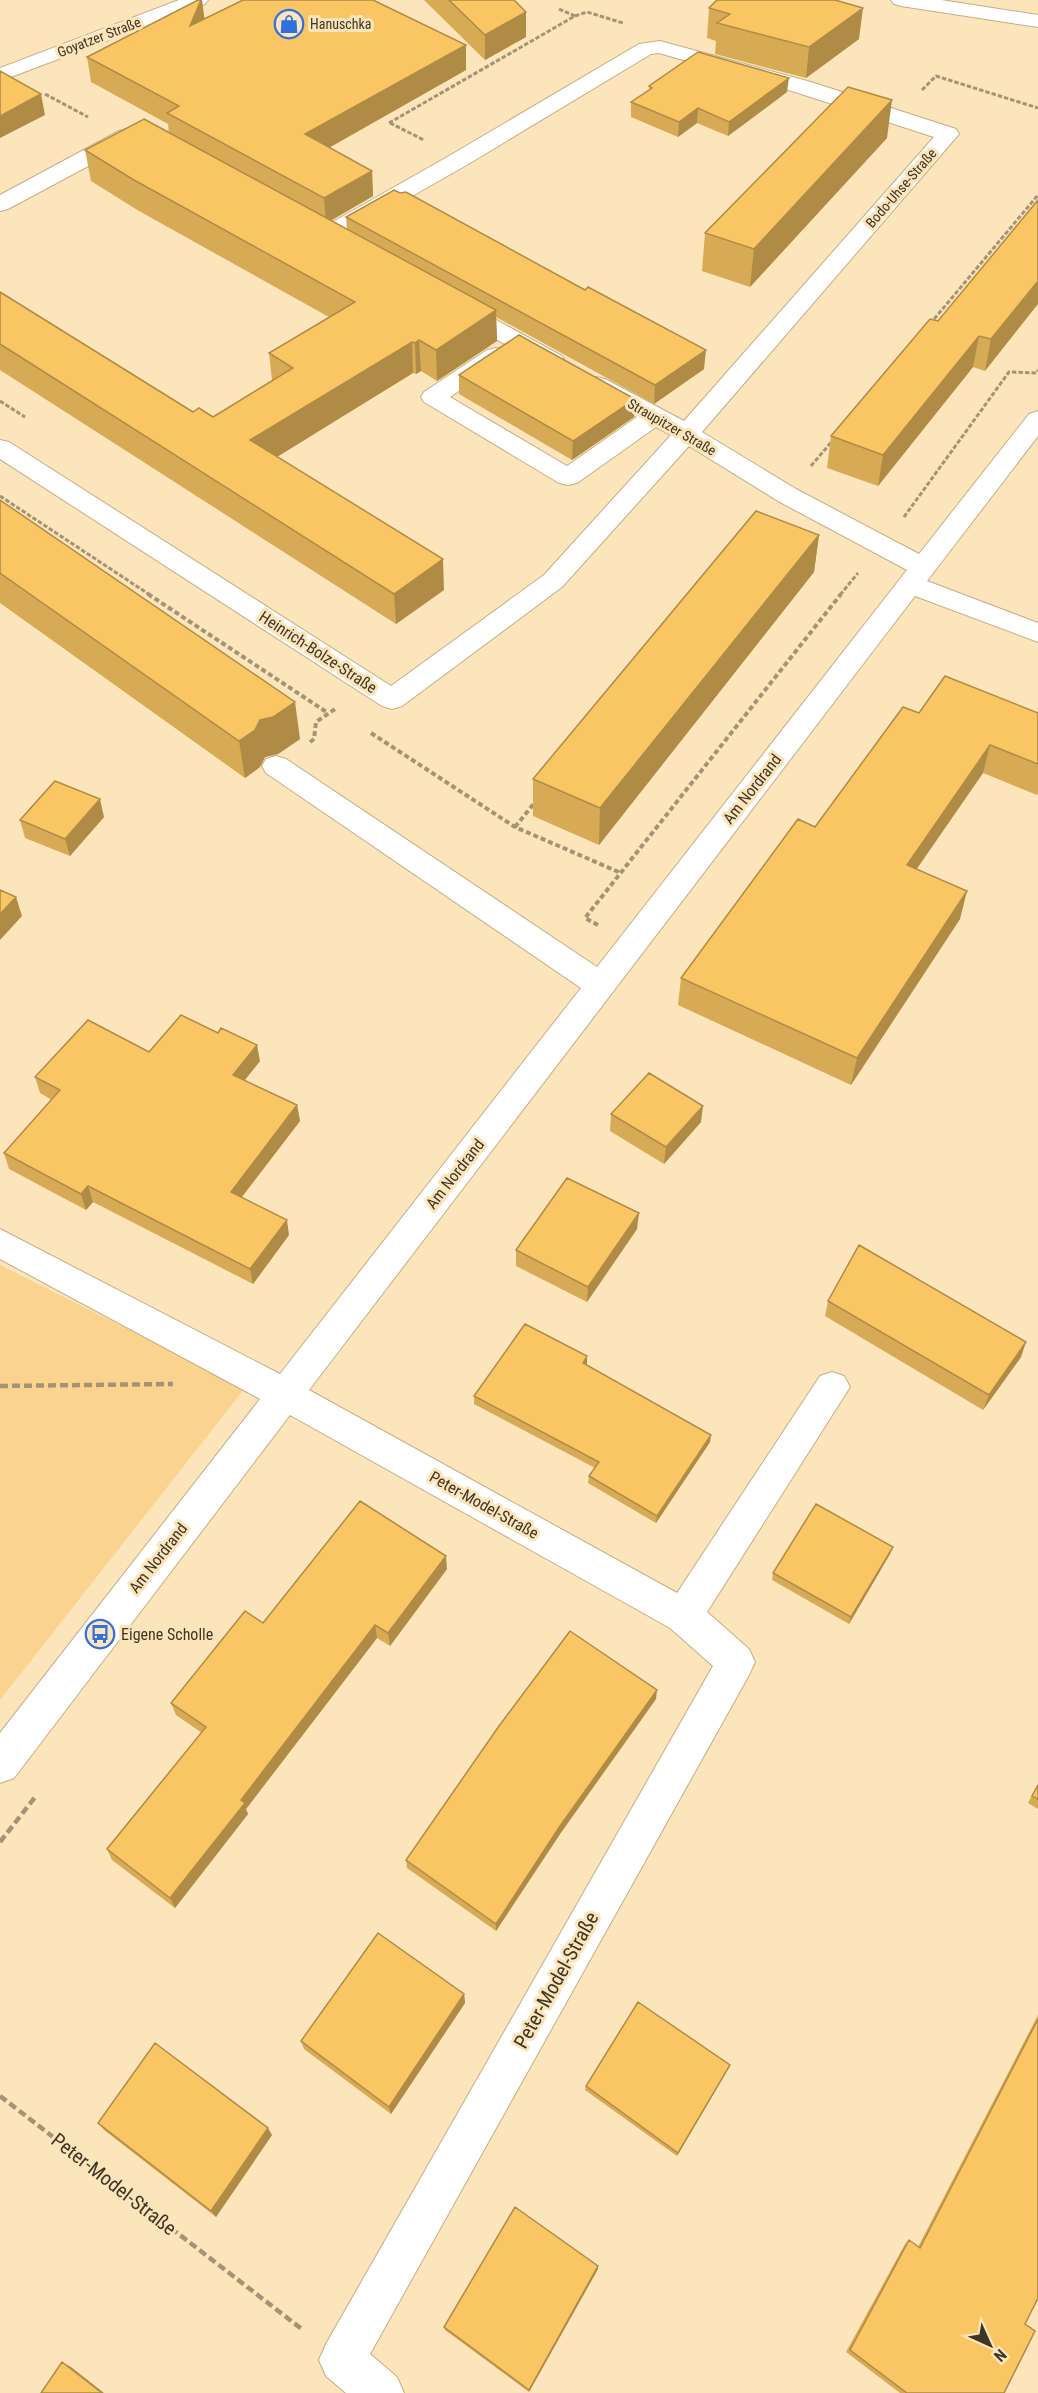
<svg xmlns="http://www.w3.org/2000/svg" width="1038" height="2393" font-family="'Roboto Condensed',sans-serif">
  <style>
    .green { fill: #fad38e }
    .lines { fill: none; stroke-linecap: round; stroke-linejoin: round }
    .minor-casing { stroke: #c5ad85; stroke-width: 2 }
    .major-casing { stroke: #c5ad85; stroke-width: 2 }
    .path-far2 { stroke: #a59375; stroke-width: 3; stroke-dasharray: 4.5 2; stroke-linecap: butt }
    .path-far1 { stroke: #a59375; stroke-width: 4; stroke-dasharray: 5 3; stroke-linecap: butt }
    .path { stroke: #a59375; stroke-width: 4.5; stroke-dasharray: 8 4; stroke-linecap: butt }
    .minor { fill: #fff; fill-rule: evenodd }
    .major { fill: #fff; fill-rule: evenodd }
    .wall { fill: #d7aa56 }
    .shaded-wall { fill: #af8b46 }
    .building { fill: #fac664; stroke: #af8b46; stroke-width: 1.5 }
    .labels { text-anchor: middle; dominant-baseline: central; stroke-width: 6; stroke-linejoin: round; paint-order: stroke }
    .far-poi-label { font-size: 14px; fill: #3f3525; stroke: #fde5bb; text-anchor: start }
    .far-street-label { font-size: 14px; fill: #3f3525; stroke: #fde5bb }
    .street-label { font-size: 16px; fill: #3f3525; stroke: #fde5bb }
    .poi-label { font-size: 16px; fill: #3f3525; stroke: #fde5bb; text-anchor: start }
    .near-street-label { font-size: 20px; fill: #3f3525; stroke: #fde5bb }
  </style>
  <rect width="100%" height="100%" fill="#fde5bb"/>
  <!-- green -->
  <path class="green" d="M 0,1265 L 245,1388 L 0,1700 Z"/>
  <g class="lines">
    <!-- minor casing -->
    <g class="minor-casing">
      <path id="minor" d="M 179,0 L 208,0 L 205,4 L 0,81 L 0,68 Z
        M 660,41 L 811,82 L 956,129 L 959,134 L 702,432 L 796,489 L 919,554 L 1029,414 L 1038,411 L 1038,436 L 927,581 L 1038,623 L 1038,642 L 915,596 L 309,1390 L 677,1593 L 820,1376 L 832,1372 L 844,1376 L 850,1387 L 707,1612 L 749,1649 L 755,1662 L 749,1675 L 370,2354 L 397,2377 L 404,2393 L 346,2393 L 326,2376 L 319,2360 L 326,2344 L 713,1666 L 670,1628 L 290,1415 L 14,1778 L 0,1783 L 0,1733 L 260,1399 L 0,1259 L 0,1229 L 280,1374 L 581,988 L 266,773 L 262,766 L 266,759 L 276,756 L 286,759 L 597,967 L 907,570 L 778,501 L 689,446 L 562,587 L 402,706 L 392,709 L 382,706 L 0,459 L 0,440 L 9,442 L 391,686 L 544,575 L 671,435 L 656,427 L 577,483 L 568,485 L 559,483 L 424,402 L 421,397 L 424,392 L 487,350 L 496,348 L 505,350 L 508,355 L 505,360 L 450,397 L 567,466 L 637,417 L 587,389 L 584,384 L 587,379 L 596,377 L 605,379 L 684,421 L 934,137 L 795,92 L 659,53 L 651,54 L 465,166 L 333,241 L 325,243 L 317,241 L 314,236 L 317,231 L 449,156 L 639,44 Z
        M 127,129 L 135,131 L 138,136 L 135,141 L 8,209 L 0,211 L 0,195 L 119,131 Z
        M 457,301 L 465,303 L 562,356 L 565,361 L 562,366 L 553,368 L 544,366 L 449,313 L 445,308 L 449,303 Z"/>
    </g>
    <!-- major casing -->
    <g class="major-casing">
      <path id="major" d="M 891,0 L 941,0 L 1038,15 L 1038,27 L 901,6 L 894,4 Z"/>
    </g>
    <!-- path-far2 -->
    <path class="path-far2" d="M 575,16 L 587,12 L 623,23
      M 922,90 L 936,76 L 1038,108
      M 45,94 L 88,117
      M 389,123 L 575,16 L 559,9
      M 390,123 L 424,140
      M 930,324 L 1038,195
      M 0,401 L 25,417
      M 811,466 L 833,440
      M 0,496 L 150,595
      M 904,517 L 1009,372 L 1036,373 L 1038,370
      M 840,595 L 858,573"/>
    <!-- path-far1 -->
    <path class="path-far1" d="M 148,594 L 328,713
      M 371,733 L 515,827 L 621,873
      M 310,742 L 314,739 L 316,722 L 335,709
      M 515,827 L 536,801
      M 598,925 L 585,918 L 841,594"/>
    <!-- path -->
    <path class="path" d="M 0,1386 L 173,1384
      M 0,1842 L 36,1796
      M 0,2096 L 303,2330"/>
    <!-- minor -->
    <use href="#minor" class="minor"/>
    <!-- major -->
    <use href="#major" class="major"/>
  </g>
  <!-- wall -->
  <path class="wall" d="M 198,0 L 202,0 L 204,19 L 466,45 L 466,70 L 329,148 L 372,171 L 373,196 L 331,221 L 347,229 L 346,217 L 704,369 L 654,404 L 496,317 L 497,341 L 437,381 L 421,371 L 416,374 L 413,373 L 277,457 L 444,590 L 396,624 L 0,370 L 0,292 L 193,412 L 213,417 L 272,380 L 269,353 L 329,317 L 139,211 L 91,181 L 85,150 L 169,133 L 168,124 L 91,82 L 87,57 Z
    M 424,0 L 514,0 L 526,37 L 485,60 Z
    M 709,8 L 859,39 L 806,78 L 715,54 L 716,41 L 707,38 Z
    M 649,86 L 787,92 L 728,136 L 697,123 L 678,137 L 631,117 L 631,102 L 649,90 Z
    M 887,138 L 750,287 L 702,271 L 705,233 Z
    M 1038,200 L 985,371 L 973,367 L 878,486 L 827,468 L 831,436 L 938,321 Z
    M 459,375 L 635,399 L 634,417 L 572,460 L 459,394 Z
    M 0,500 L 300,739 L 278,754 L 265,757 L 260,767 L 245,778 L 0,603 Z
    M 819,535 L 814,572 L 599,845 L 533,816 L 533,779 Z
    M 1038,713 L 1038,793 L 1037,795 L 983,773 L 916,870 L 960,919 L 851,1085 L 678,1005 L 681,978 L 815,827 Z
    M 104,817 L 70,856 L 25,838 L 20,820 Z
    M 149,1052 L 260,1061 L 244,1081 L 297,1105 L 300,1121 L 242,1197 L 289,1235 L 253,1284 L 93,1202 L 86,1210 L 9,1169 L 4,1153 L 52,1100 L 40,1093 L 35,1077 Z
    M 611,1114 L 701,1122 L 664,1164 L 610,1131 Z
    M 637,1229 L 587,1302 L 516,1266 L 516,1250 Z
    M 828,1301 L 1021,1357 L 983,1410 L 825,1316 Z
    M 586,1364 L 710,1442 L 656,1523 L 588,1483 L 589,1476 L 595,1468 L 474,1404 L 474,1396 Z
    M 890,1554 L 849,1624 L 772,1580 L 773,1573 Z
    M 447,1569 L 390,1646 L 377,1638 L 246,1809 L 248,1814 L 175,1908 L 112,1860 L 107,1849 L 202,1733 L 176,1715 L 171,1703 L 263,1623 Z
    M 656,1699 L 560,1834 L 496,1931 L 407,1868 L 406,1860 Z
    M 1038,1784 L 1038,1809 L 1028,1803 Z
    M 464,1994 L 465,2003 L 391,2114 L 304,2049 L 301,2041 Z
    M 1038,2015 L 1038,2298 L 1025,2324 L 1004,2393 L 900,2393 L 846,2352 L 905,2244 L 909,2240 L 918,2247 Z
    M 730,2065 L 677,2156 L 585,2090 L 586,2086 Z
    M 98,2123 L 272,2135 L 216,2217 L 104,2130 Z
    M 598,2266 L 598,2269 L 529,2392 L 445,2330 L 444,2327 Z"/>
  <!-- shaded-wall -->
  <path class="shaded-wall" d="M 201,0 L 202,0 L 205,23 L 190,26 Z
    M 863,8 L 859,39 L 806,78 L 809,47 Z
    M 526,12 L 526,37 L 485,60 L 485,35 Z
    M 466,45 L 466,70 L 307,160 L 305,134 Z
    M 789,78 L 787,92 L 728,136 L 729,122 Z
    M 41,94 L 45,115 L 0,138 L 0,116 Z
    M 892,100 L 887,138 L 750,287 L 754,249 Z
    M 698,108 L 697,123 L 678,137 L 679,122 Z
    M 372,171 L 373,196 L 326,223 L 324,198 Z
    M 1038,281 L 1038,304 L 985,371 L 991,339 Z
    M 496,310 L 497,341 L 437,381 L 436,350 Z
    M 979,336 L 973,367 L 878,486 L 883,455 Z
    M 419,340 L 421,371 L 416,374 L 415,343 Z
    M 412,342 L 413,373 L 254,471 L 250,440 Z
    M 706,350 L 704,369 L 654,404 L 655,385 Z
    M 635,399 L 634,417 L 572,460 L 573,441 Z
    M 819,535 L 814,572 L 599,845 L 600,808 Z
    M 443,559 L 444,590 L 396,624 L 394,594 Z
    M 295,702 L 300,739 L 278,754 L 265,757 L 260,767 L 245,778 L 239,741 L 260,720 Z
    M 990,745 L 983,773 L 900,893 L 907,865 Z
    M 100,799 L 104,817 L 70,856 L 65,839 Z
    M 967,891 L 960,919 L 851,1085 L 857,1058 Z
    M 16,897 L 22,916 L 0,940 L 0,914 Z
    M 257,1045 L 260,1061 L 236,1091 L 233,1075 Z
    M 297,1105 L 300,1121 L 234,1207 L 231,1192 Z
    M 703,1106 L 701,1122 L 664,1164 L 666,1147 Z
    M 88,1186 L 93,1202 L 86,1210 L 81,1194 Z
    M 639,1213 L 637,1229 L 587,1302 L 588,1287 Z
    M 287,1220 L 289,1235 L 253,1284 L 250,1269 Z
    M 1026,1342 L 1021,1357 L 983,1410 L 989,1395 Z
    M 587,1356 L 587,1364 L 582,1370 L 583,1363 Z
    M 711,1435 L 710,1442 L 656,1523 L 657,1516 Z
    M 893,1547 L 890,1554 L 849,1624 L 851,1617 Z
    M 446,1556 L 447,1569 L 390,1646 L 388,1633 Z
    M 375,1625 L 377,1638 L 246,1809 L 248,1814 L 175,1908 L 170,1898 L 241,1800 Z
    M 657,1690 L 656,1699 L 560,1834 L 496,1931 L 496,1924 L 560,1826 Z
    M 464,1994 L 465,2003 L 391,2114 L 389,2107 Z
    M 730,2065 L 728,2069 L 677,2156 L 678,2153 Z
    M 268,2128 L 272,2135 L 216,2217 L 211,2211 Z
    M 598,2266 L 598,2269 L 529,2392 L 529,2390 Z
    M 62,2362 L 71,2367 L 104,2393 L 102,2393 Z"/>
  <!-- building -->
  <path class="building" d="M 198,0 L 201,0 L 190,26 L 243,0 L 373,0 L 466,45 L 305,134 L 372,171 L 324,198 L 167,113 L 179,106 L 87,57 Z
    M 449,0 L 514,0 L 526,12 L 485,35 Z
    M 717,0 L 835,0 L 863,8 L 809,47 L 717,23 L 730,14 L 709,8 Z
    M 698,52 L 789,78 L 729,122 L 698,108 L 679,122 L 631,102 L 652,88 L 649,86 Z
    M 0,71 L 41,94 L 0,116 Z
    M 848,87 L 892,100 L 754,249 L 705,233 Z
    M 144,119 L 496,310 L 436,350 L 419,340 L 415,343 L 412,342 L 250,440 L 443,559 L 394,594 L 0,344 L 0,292 L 193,412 L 199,408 L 213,417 L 293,368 L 269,353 L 355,302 L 134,180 L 85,150 Z
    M 394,190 L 400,193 L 406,192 L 585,290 L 588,287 L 706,350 L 655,385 L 346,217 Z
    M 1038,200 L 1038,281 L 991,339 L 979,336 L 883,455 L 831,436 L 930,319 L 938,321 Z
    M 519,335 L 635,399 L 573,441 L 459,375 Z
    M 0,500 L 295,702 L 273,717 L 260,720 L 255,730 L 239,741 L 0,573 Z
    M 756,511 L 819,535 L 600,808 L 533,779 Z
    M 945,676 L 1038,713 L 1038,764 L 990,745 L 907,865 L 967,891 L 857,1058 L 681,978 L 798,819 L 815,827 L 903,707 L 919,713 Z
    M 55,781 L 100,799 L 65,839 L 20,820 Z
    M 0,890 L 16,897 L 0,914 Z
    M 181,1015 L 218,1033 L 221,1028 L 257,1045 L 233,1075 L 297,1105 L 231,1192 L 287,1220 L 250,1269 L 88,1186 L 81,1194 L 4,1153 L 60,1090 L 35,1077 L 88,1020 L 149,1052 Z
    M 649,1073 L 703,1106 L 666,1147 L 611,1114 Z
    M 567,1178 L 639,1213 L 588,1287 L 516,1250 Z
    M 859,1245 L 1026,1342 L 989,1395 L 828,1301 Z
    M 525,1324 L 587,1356 L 583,1363 L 711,1435 L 657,1516 L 589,1476 L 599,1462 L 474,1396 Z
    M 360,1501 L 446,1556 L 388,1633 L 375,1625 L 241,1800 L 245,1803 L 170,1898 L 107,1849 L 206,1727 L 171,1703 L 245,1611 L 263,1623 Z
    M 816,1504 L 893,1547 L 851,1617 L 773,1573 Z
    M 570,1631 L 657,1690 L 560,1826 L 496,1924 L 406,1860 L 499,1726 Z
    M 1038,1785 L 1038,1799 L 1032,1796 Z
    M 378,1933 L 464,1994 L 389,2107 L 301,2041 Z
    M 638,2002 L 730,2065 L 678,2153 L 586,2086 Z
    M 1038,2019 L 1038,2298 L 1025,2324 L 1035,2331 L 1004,2393 L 907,2393 L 850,2350 L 909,2240 L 920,2248 Z
    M 155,2043 L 268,2128 L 211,2211 L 98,2123 Z
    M 515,2207 L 598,2266 L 529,2390 L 444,2327 Z
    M 62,2362 L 102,2393 L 41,2393 Z"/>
  <!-- icons -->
  <defs>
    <g id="shop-ring" transform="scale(1.5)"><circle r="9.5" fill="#fde5bb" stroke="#3170de" stroke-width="1.5"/><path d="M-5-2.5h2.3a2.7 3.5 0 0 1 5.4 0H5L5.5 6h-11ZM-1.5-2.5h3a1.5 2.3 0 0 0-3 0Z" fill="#3170de"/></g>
    <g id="bus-ring" transform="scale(1.5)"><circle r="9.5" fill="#fde5bb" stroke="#3170de" stroke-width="1.5"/><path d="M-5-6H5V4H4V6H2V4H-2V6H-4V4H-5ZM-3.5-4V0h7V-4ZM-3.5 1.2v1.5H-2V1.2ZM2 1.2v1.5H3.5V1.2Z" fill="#3170de"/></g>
  </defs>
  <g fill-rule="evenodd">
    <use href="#shop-ring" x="289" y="24"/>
    <use href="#bus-ring" x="100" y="1634"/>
  </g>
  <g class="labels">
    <!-- far-poi labels -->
    <g class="far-poi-label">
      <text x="310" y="24">Hanuschka</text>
    </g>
    <!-- far-street labels -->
    <g class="far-street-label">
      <text transform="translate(99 37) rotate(-21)">Goyatzer Straße</text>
      <text transform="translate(901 188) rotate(-49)">Bodo-Uhse-Straße</text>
      <text transform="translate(672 427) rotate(30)">Straupitzer Straße</text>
    </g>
    <!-- street labels -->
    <g class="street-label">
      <text transform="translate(318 652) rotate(33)">Heinrich-Bolze-Straße</text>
      <text transform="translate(752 789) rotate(-52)">Am Nordrand</text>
      <text transform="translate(455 1174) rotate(-52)">Am Nordrand</text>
      <text transform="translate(484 1505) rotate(29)">Peter-Model-Straße</text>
      <text transform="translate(158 1558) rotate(-52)">Am Nordrand</text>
    </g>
    <!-- poi labels -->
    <g class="poi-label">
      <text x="121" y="1634">Eigene Scholle</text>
    </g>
    <!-- near-street labels -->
    <g class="near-street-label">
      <text transform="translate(556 1980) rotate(-61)">Peter-Model-Straße</text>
      <text transform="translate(114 2184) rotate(38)">Peter-Model-Straße</text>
    </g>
  </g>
  <!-- north arrow -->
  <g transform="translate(990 2345) rotate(135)" stroke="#fde5bb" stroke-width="4.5" paint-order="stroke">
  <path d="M0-4.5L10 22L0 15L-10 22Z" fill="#3f3525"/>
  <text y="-9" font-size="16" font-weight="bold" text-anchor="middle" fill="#3f3525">N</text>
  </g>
</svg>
